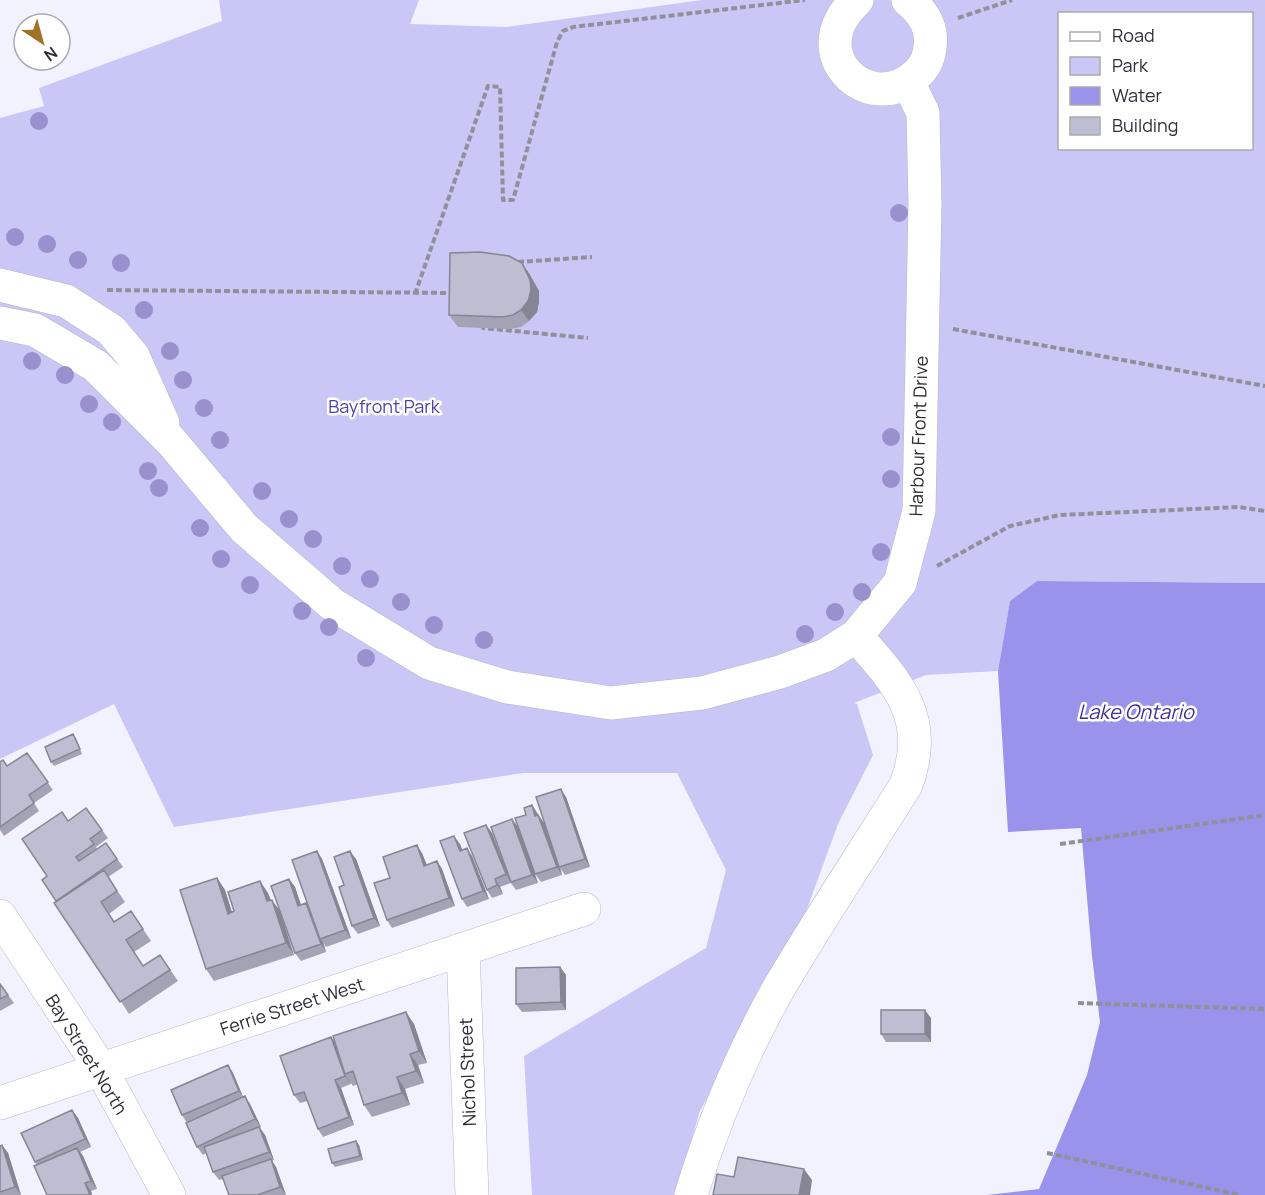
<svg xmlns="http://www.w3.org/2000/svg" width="1265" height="1195" font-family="Manrope,sans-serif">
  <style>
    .green { fill: #c8c7f5; fill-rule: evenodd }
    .water { fill: #9993eb }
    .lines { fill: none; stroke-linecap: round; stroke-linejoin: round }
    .minor-casing { stroke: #b6b6ca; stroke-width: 34 }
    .path { stroke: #90909b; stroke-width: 4; stroke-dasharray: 6 3; stroke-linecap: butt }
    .minor { stroke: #fff; stroke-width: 33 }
    .tree { fill: #9990ce }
    .wall { fill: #a3a3b5 }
    .shaded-wall { fill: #858594 }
    .building { fill: #bebed3; stroke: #858594; stroke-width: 1.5 }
    .labels { text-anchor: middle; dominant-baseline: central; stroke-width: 5; stroke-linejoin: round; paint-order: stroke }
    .park-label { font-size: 18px; fill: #5140a6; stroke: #fff }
    .street-label { font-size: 18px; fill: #2e2d36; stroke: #fff }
    .water-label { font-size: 20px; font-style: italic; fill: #432f94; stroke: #fff }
  </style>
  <rect width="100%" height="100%" fill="#f2f2ff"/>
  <!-- green -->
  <path class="green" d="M 219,0 L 419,0 L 410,24 L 507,27 L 702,0 L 1265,0 L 1265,583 L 1037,581 L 1010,601 L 998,671 L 926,675 L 854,703 L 857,704 L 873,755 L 838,824 L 800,928 L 700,1111 L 675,1195 L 532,1195 L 524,1056 L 706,948 L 726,870 L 677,773 L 523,773 L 174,827 L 114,704 L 0,759 L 0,118 L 44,106 L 39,88 L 222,21 ZM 1060,14 L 1252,14 L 1252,148 L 1060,148 Z"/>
  <!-- water -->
  <path class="water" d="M 1037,581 L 1265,583 L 1265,1195 L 987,1195 L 1039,1189 L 1087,1075 L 1100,1022 L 1092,956 L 1081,828 L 1008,832 L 998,671 L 1010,601 Z"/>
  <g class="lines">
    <!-- minor casing -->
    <g class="minor-casing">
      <path id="minor" d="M 857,0 C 799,53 869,118 916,75 C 924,68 929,58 930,47 C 933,27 923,12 908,0
        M 0,285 L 66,301 L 111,330 L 133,356 L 163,423
        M 0,323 L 35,330 L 96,366 L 171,441 L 244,528 L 332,604 L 429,663 L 507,687 L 611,703 L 702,693 L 780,672 L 826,655 L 856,636 L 900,583 L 919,511 L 925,203 L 923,113 L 908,82
        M 0,916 L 101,1069 L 169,1195
        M 463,949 L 472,1195
        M 0,1103 L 584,909
        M 691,1195 C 713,1123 743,1051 780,986 C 820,918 864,852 906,785 C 931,718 898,683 856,636"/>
    </g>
    <!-- path -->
    <path class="path" d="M 958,18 L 1012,0
      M 518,262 L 592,257
      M 107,290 L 454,293
      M 415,294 L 488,86 L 500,87 L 503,200 L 513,200 L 557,42 L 563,31 L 573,27 L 805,0
      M 483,324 L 483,328 L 588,338
      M 953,329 L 1265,386
      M 937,566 L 1010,526 L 1060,515 L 1239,507 L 1265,511
      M 1060,844 L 1265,815
      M 1078,1003 L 1265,1009
      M 1047,1153 L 1240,1195"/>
    <!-- minor -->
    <use href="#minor" class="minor"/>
  </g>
  <!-- trees -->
  <g class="tree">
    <circle cx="39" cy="121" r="9"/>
    <circle cx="899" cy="213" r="9"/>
    <circle cx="15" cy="237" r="9"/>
    <circle cx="47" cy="244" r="9"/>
    <circle cx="78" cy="260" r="9"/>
    <circle cx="121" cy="263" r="9"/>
    <circle cx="144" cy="310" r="9"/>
    <circle cx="170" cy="351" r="9"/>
    <circle cx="32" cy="361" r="9"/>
    <circle cx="65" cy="375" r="9"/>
    <circle cx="183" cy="380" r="9"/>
    <circle cx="89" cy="404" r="9"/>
    <circle cx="204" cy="408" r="9"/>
    <circle cx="112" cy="422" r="9"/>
    <circle cx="891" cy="437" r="9"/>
    <circle cx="220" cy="440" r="9"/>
    <circle cx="148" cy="471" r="9"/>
    <circle cx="891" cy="479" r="9"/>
    <circle cx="159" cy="488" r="9"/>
    <circle cx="262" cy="491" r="9"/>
    <circle cx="289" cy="519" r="9"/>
    <circle cx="200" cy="528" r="9"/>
    <circle cx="313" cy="539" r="9"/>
    <circle cx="881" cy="552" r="9"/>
    <circle cx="221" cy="559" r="9"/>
    <circle cx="342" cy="566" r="9"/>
    <circle cx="370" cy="579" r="9"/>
    <circle cx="250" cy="585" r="9"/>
    <circle cx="862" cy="592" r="9"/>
    <circle cx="401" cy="602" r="9"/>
    <circle cx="302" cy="611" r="9"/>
    <circle cx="835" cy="612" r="9"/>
    <circle cx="434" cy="625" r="9"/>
    <circle cx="329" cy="627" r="9"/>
    <circle cx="805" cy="634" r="9"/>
    <circle cx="484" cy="640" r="9"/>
    <circle cx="366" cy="658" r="9"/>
  </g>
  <!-- wall -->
  <path class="wall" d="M 522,263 L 530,275 L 539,291 L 539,302 L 537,312 L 529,321 L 521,327 L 511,329 L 458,327 L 449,315 Z
    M 73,734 L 76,738 L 82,754 L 54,766 L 51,762 Z
    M 27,753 L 53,790 L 34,803 L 39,811 L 4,836 L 0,830 L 0,762 L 8,766 Z
    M 566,797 L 590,867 L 565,875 L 561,869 L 562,875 L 541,882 L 535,874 L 526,815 L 532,805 L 544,823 Z
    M 512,819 L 518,827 L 538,883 L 516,890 L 511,883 L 500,887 L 503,894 L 492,898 L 487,890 L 486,825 L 492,833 L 504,864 Z
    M 68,820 L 102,830 L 108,838 L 96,847 L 97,849 L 106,843 L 123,867 L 108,877 L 125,902 L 109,914 L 114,922 L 131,911 L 151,941 L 134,952 L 143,966 L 160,955 L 178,981 L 129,1014 L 57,901 L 47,876 Z
    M 460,844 L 462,850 L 472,856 L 489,899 L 467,907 L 462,899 Z
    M 317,851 L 322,859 L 351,938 L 326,947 L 323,942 L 326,952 L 301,961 L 295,953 L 289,879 L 295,887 L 301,905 L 309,908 Z
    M 422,853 L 427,865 L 437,861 L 442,869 L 455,906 L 392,928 L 387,920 L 390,878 Z
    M 356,859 L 380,926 L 358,934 L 352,926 L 344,885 Z
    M 217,878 L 225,890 L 232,912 L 268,893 L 294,955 L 214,981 L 206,969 Z
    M 560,967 L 566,975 L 566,1010 L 522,1012 L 516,1004 Z
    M 0,984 L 14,1003 L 0,1011 Z
    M 931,1018 L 931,1042 L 886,1042 L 881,1034 Z
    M 414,1024 L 427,1063 L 418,1065 L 424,1083 L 405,1089 L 410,1105 L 372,1117 L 364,1105 L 358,1084 L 353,1086 L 350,1082 L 351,1084 L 341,1088 L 354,1125 L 323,1137 L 318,1129 L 308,1101 L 300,1103 L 294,1095 L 331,1037 L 335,1042 Z
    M 228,1065 L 233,1073 L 243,1097 L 250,1104 L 261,1127 L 260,1128 L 265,1135 L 274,1160 L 272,1161 L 276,1167 L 286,1195 L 229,1195 L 224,1179 L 219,1180 L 213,1172 L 206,1153 L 203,1155 L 197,1147 L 187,1123 L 182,1115 Z
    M 72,1110 L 78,1118 L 91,1147 L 80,1152 L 83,1156 L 97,1189 L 91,1191 L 92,1195 L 47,1195 L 37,1165 L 35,1162 Z
    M 2,1145 L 8,1153 L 21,1195 L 0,1195 L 0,1146 Z
    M 359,1145 L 363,1160 L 335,1167 L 332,1163 Z"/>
  <!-- shaded-wall -->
  <path class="shaded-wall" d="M 522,263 L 530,275 L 539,291 L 539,302 L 537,312 L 529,321 L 521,310 Z
    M 561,789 L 566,797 L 590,867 L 585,859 Z
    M 532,805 L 537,813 L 541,824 L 535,816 Z
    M 538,815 L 544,823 L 562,875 L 557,867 Z
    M 512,819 L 518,827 L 538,883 L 532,875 Z
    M 486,825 L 492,833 L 511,882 L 506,874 Z
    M 454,836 L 460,844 L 466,859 L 460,851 Z
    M 417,845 L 422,853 L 430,874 L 424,866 Z
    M 467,848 L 472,856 L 489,899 L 483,891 Z
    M 317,851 L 322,859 L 351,938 L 345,930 Z
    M 350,851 L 356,859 L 380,926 L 374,918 Z
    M 437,861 L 442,869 L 455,906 L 449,898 Z
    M 217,878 L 225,890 L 236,926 L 228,914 Z
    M 289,879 L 295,887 L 304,914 L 298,906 Z
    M 495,879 L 500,887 L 503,894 L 497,885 Z
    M 260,881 L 268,893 L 275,913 L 267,901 Z
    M 272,900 L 280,911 L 294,955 L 286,943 Z
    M 306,903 L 312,911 L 320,939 L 323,942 L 326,952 L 321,944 Z
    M 560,967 L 566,975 L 566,1010 L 561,1002 Z
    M 925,1010 L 931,1018 L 931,1042 L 925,1034 Z
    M 406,1012 L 414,1024 L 427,1063 L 419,1051 Z
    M 331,1037 L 337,1045 L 345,1074 L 351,1084 L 345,1076 Z
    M 410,1054 L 418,1065 L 424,1083 L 416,1071 Z
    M 228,1065 L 233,1073 L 244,1099 L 239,1091 Z
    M 397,1077 L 405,1089 L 410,1105 L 402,1093 Z
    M 335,1080 L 341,1088 L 354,1125 L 349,1117 Z
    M 245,1096 L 250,1104 L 261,1127 L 255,1119 Z
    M 72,1110 L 78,1118 L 91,1147 L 85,1139 Z
    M 259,1127 L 265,1135 L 274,1160 L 269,1152 Z
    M 356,1141 L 359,1145 L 363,1160 L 360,1156 Z
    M 2,1145 L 8,1153 L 21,1195 L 15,1187 Z
    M 77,1148 L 83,1156 L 97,1189 L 91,1181 Z
    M 271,1159 L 276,1167 L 286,1195 L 280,1187 Z
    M 804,1169 L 812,1180 L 810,1195 L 799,1195 Z
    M 85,1183 L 91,1191 L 92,1195 L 90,1195 Z"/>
  <!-- building -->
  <path class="building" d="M 480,252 L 509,256 L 522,263 L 530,280 L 531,290 L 528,301 L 521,310 L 513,315 L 503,317 L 449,315 L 450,253 Z
    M 73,734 L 80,749 L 51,762 L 45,747 Z
    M 27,753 L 48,782 L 29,795 L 34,803 L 0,827 L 0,762 L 3,760 L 7,766 Z
    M 561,789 L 585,859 L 559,867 L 536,797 Z
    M 532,805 L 535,816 L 538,815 L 557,867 L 535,874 L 515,818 L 526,815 L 524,808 Z
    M 86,808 L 102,830 L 90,839 L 94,844 L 76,857 L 79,861 L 106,843 L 117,859 L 56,901 L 42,880 L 47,876 L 22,839 L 62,812 L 68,821 Z
    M 512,819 L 532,875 L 511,882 L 491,827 Z
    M 486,825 L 506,874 L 495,879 L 497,885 L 487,890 L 464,833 Z
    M 454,836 L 460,851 L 467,848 L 483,891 L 462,899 L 440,841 Z
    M 417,845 L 424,866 L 437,861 L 449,898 L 387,920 L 374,883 L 390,878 L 383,857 Z
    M 317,851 L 345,930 L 320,939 L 292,860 Z
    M 350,851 L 374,918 L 352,926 L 339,887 L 344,885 L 334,857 Z
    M 104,870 L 117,891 L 101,902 L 114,922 L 131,911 L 143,929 L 126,940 L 143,966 L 160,955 L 170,970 L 120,1002 L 54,903 Z
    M 217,878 L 228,914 L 234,911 L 228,892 L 260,881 L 267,901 L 272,900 L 286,943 L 206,969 L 180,890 Z
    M 289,879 L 298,906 L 306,903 L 321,944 L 295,953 L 271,886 Z
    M 560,967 L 561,1002 L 516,1004 L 516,968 Z
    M 0,984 L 8,995 L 0,999 Z
    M 881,1010 L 925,1010 L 925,1034 L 881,1034 Z
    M 406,1012 L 419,1051 L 410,1054 L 416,1071 L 397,1077 L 402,1093 L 364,1105 L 353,1071 L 345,1074 L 333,1036 Z
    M 331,1037 L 345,1076 L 335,1080 L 349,1117 L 318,1129 L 304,1092 L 294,1095 L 280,1056 Z
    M 228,1065 L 239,1091 L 182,1115 L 171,1090 Z
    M 245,1096 L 255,1119 L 197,1147 L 186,1123 Z
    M 72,1110 L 85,1139 L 35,1162 L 21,1133 Z
    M 259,1127 L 269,1152 L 213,1172 L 204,1147 Z
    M 356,1141 L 360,1156 L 332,1163 L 328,1149 Z
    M 2,1145 L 15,1187 L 0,1192 L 0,1146 Z
    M 77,1148 L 91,1181 L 85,1183 L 90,1195 L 47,1195 L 34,1166 Z
    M 738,1157 L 804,1169 L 799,1195 L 713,1195 L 717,1174 L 734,1177 Z
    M 271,1159 L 280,1187 L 257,1195 L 229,1195 L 222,1176 Z"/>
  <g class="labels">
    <!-- park labels -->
    <g class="park-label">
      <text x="384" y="406">Bayfront Park</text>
    </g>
    <!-- street labels -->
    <g class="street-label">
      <text transform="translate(918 436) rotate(-88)">Harbour Front Drive</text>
      <text transform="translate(292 1006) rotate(-18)">Ferrie Street West</text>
      <text transform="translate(87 1054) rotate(58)">Bay Street North</text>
      <text transform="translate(467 1072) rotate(-92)">Nichol Street</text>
    </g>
    <!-- water labels -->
    <g class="water-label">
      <text x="1136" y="711">Lake Ontario</text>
    </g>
  </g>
  <!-- legend -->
  <rect x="1058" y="12" width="195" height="138" fill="#ffffff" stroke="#ababaf" stroke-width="1.5"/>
  <rect x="1070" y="32" width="30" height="9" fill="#ffffff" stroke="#ababaf" stroke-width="1.5"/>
  <text x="1112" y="42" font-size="18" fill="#2e2d36">Road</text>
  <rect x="1070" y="57" width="30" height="18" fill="#c8c7f5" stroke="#ababaf" stroke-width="1.5"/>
  <text x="1112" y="72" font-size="18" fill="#2e2d36">Park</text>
  <rect x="1070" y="87" width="30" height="18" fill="#9993eb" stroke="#ababaf" stroke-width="1.5"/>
  <text x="1112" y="102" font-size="18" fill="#2e2d36">Water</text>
  <rect x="1070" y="117" width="30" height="18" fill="#bebed3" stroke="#ababaf" stroke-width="1.5"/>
  <text x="1112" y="132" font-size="18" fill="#2e2d36">Building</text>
  <!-- north arrow -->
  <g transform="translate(42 42) rotate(144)"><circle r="28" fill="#ffffff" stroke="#ababaf" stroke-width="1.5"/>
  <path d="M0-4.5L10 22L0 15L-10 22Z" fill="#a07224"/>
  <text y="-9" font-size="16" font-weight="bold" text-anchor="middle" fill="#2e2d36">N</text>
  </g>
</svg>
